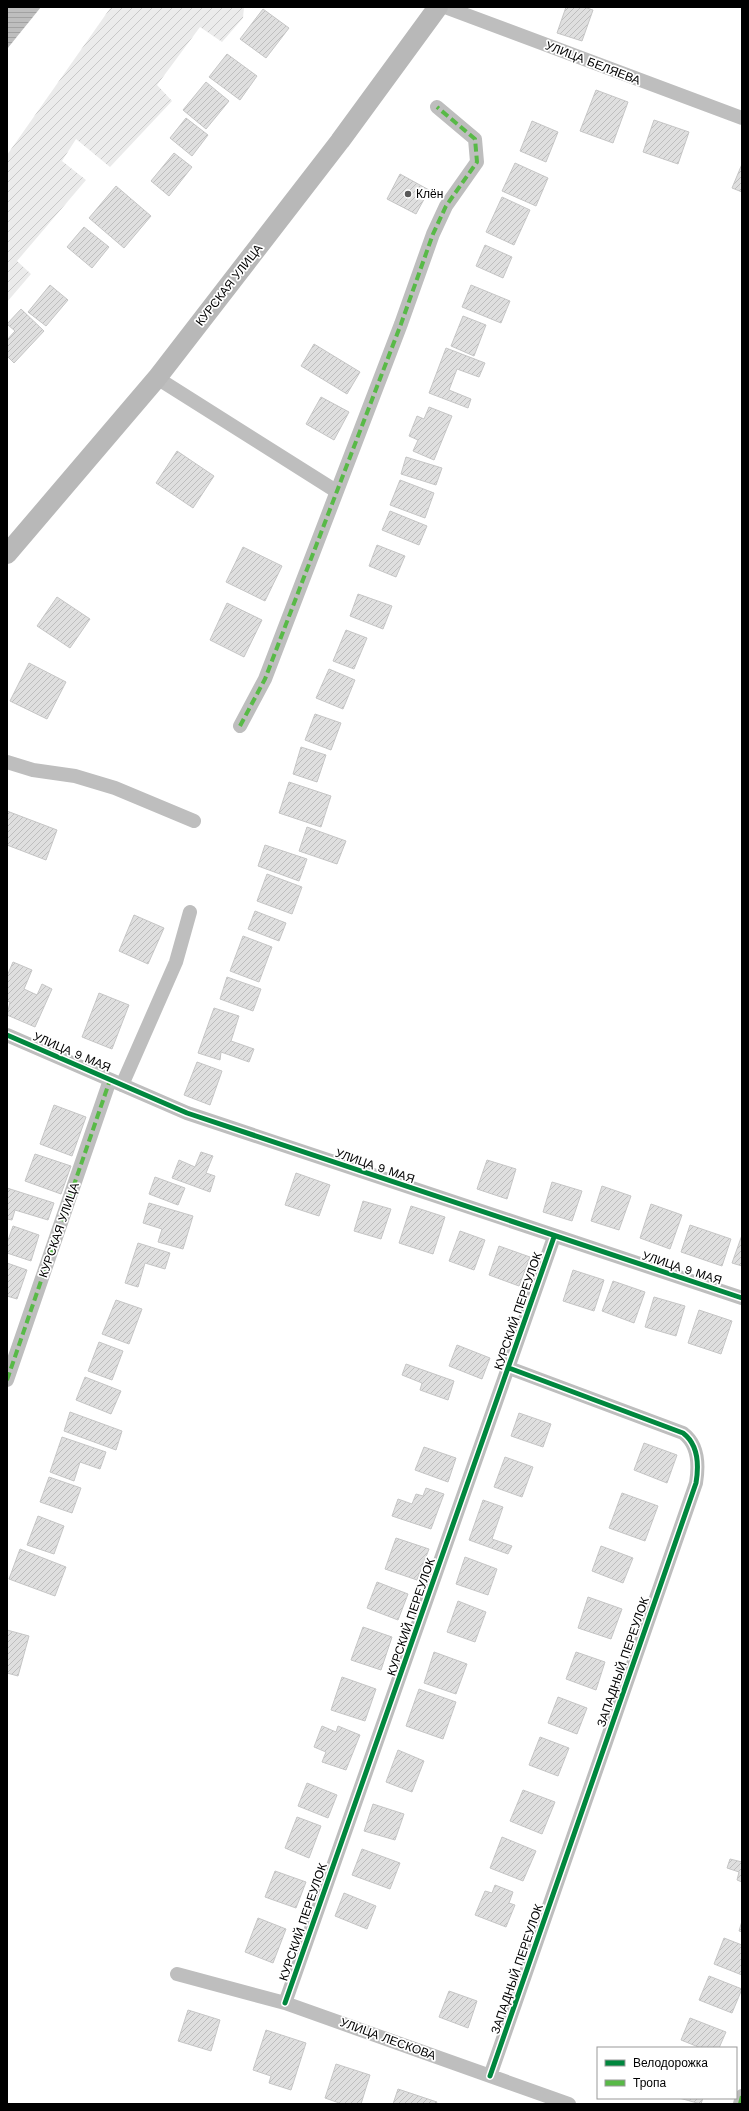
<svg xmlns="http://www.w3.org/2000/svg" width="749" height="2111" font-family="'Work Sans',sans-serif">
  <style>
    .garden { fill: url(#garden-furrows) }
    .water { fill: url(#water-rules) }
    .building { fill: url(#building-hatch); stroke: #c6c6c6 }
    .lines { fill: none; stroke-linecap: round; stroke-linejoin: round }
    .street { stroke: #bebebe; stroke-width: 14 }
    .secondary { stroke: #b8b8b8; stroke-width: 20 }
    .quiet { stroke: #58b947; stroke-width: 4; stroke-dasharray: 8 4; stroke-linecap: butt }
    .cycleway-casing { stroke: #fff; stroke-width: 8 }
    .cycleway { stroke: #00873e; stroke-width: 5 }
    .poi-dot { fill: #595959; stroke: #fff; stroke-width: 1.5 }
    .labels { text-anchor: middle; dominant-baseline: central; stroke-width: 3.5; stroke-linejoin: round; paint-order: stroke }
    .street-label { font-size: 12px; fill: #000; stroke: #fff }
    .poi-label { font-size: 12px; fill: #000; stroke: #fff; text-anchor: start }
  </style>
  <defs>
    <pattern id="garden-furrows" width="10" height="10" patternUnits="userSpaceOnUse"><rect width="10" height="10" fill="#ebebeb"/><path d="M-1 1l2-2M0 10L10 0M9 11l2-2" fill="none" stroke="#c8c8c8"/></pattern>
    <pattern id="water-rules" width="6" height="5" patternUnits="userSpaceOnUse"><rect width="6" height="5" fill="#bebebe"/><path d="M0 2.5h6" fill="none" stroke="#a2a2a2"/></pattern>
    <pattern id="building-hatch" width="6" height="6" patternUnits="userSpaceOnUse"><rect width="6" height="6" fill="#dfdfdf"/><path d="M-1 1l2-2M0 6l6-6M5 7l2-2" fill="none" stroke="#bebebe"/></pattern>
  </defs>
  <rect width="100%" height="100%" fill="#fff"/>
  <!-- garden -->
  <path class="garden" d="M 111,7 L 244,7 L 243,18 L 222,42 L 200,27 L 157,85 L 172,101 L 110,167 L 76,139 L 62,161 L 86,180 L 17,261 L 31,274 L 7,302 L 7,155 Z"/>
  <!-- water -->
  <path class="water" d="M 7,7 L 41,7 L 7,49 Z"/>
  <!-- building -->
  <path class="building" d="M 566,7 L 584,7 L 593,10 L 582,41 L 557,33 Z
    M 263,9 L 289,28 L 266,58 L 240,39 Z
    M 227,54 L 257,76 L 240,100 L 209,77 Z
    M 206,82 L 229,101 L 206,129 L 183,110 Z
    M 596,90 L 628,102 L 613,143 L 580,131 Z
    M 186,118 L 208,135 L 192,156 L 170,138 Z
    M 654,120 L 689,132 L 678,164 L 643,152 Z
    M 532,121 L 558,132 L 546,162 L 520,151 Z
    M 174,153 L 192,167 L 169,196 L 151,181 Z
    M 515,163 L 548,178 L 536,206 L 502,191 Z
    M 742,164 L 742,192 L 732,188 Z
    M 400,174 L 429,190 L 416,214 L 387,199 Z
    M 116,186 L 151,216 L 124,248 L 89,218 Z
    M 502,197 L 530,210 L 514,245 L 486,232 Z
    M 84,227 L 109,247 L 92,268 L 67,247 Z
    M 485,245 L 512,257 L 503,278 L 476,266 Z
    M 50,285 L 68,300 L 46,326 L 28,312 Z
    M 471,285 L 510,301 L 501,323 L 462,307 Z
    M 21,309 L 44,331 L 14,363 L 7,356 L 7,340 L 15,331 L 7,324 Z
    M 463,316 L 486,325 L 474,356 L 451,346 Z
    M 314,344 L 360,372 L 347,394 L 301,366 Z
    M 446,348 L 485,363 L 479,377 L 457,369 L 449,390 L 471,399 L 468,408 L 429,393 Z
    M 321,397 L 349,412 L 334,440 L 306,424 Z
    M 429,407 L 452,416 L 434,460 L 413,451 L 418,440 L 409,436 L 417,416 L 424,419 Z
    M 177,451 L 214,476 L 193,508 L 156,483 Z
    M 406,457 L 442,468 L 436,485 L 401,474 Z
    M 400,480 L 434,493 L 425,518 L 390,505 Z
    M 390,511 L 427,526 L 419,545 L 382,530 Z
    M 377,545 L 405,556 L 396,577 L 369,566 Z
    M 243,547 L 282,566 L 265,601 L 226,582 Z
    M 358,594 L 392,606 L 383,629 L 350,616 Z
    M 57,597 L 90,619 L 70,648 L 37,626 Z
    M 227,603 L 262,620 L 244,657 L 210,640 Z
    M 346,630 L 367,638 L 354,669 L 333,661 Z
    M 29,663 L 66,682 L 47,719 L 10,701 Z
    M 329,669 L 355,680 L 343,709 L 316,698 Z
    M 315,714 L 341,723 L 331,750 L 305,740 Z
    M 301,747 L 326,755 L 317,782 L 293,774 Z
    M 289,782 L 331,796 L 321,827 L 279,813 Z
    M 7,811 L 57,830 L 46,860 L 7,845 Z
    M 307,827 L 346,841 L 337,864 L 299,851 Z
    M 265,845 L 307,859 L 299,881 L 258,866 Z
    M 267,874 L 302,887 L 292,914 L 257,901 Z
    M 255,911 L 286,923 L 279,941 L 248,929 Z
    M 134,915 L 164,928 L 148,964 L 119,951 Z
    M 243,936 L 272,947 L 259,982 L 230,971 Z
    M 13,962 L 32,970 L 24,989 L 37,995 L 42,984 L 52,989 L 35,1027 L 7,1015 L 10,1002 L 7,1001 L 7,976 Z
    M 227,977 L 261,989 L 253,1011 L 220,999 Z
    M 99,993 L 129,1005 L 112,1049 L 82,1037 Z
    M 214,1008 L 239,1016 L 231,1041 L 254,1049 L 249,1062 L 221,1052 L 220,1060 L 198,1053 Z
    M 197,1062 L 222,1071 L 210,1105 L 184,1095 Z
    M 54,1105 L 86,1117 L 72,1156 L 40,1144 Z
    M 201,1152 L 213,1156 L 206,1173 L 215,1176 L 210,1192 L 172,1178 L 179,1160 L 195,1167 Z
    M 35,1154 L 71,1166 L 61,1194 L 25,1181 Z
    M 487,1160 L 516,1169 L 507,1199 L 477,1189 Z
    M 296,1173 L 330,1185 L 319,1216 L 285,1205 Z
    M 155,1177 L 185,1188 L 178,1205 L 149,1194 Z
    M 552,1182 L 582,1191 L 572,1221 L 543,1212 Z
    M 602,1186 L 631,1196 L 619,1230 L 591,1221 Z
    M 7,1188 L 54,1203 L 48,1220 L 15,1210 L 12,1220 L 7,1219 Z
    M 363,1201 L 391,1209 L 381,1239 L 354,1231 Z
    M 149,1203 L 193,1216 L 183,1249 L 158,1242 L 162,1229 L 143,1223 Z
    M 651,1204 L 682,1215 L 670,1249 L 640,1238 Z
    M 411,1206 L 445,1217 L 433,1254 L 399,1243 Z
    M 690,1225 L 731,1239 L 722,1266 L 681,1252 Z
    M 13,1226 L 39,1235 L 31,1261 L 7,1253 L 7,1243 Z
    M 460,1231 L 485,1240 L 474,1270 L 449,1261 Z
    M 742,1235 L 742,1266 L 732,1263 Z
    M 138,1243 L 170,1253 L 165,1269 L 145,1263 L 138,1287 L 125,1283 Z
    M 499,1246 L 530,1257 L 519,1286 L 489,1275 Z
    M 7,1263 L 27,1270 L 17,1299 L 7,1296 Z
    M 573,1270 L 604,1280 L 594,1311 L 563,1301 Z
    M 613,1281 L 645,1292 L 634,1323 L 602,1311 Z
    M 654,1297 L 685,1306 L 676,1336 L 645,1327 Z
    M 116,1300 L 142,1309 L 129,1344 L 102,1334 Z
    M 699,1310 L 732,1321 L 721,1354 L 688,1343 Z
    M 99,1342 L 123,1351 L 112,1380 L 88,1371 Z
    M 457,1345 L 490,1358 L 482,1379 L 449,1366 Z
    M 406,1364 L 454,1381 L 448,1400 L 420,1390 L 422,1383 L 402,1375 Z
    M 85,1377 L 121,1391 L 111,1414 L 76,1400 Z
    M 70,1412 L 122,1431 L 116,1450 L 64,1431 Z
    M 519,1413 L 551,1424 L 543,1447 L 511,1436 Z
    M 62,1437 L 106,1452 L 100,1469 L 80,1462 L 74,1481 L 50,1472 Z
    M 644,1443 L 677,1455 L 667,1483 L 634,1470 Z
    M 424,1447 L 456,1458 L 448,1482 L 415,1470 Z
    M 505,1457 L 533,1467 L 522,1497 L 494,1487 Z
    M 49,1477 L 81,1488 L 72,1513 L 40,1502 Z
    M 426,1488 L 444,1494 L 431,1529 L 392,1516 L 398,1499 L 412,1504 L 416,1494 L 423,1496 Z
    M 622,1493 L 658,1506 L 645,1541 L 609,1528 Z
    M 483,1500 L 503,1507 L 492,1539 L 512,1546 L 508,1554 L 469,1540 Z
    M 38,1516 L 64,1526 L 54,1554 L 27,1545 Z
    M 396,1538 L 429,1549 L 417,1580 L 385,1569 Z
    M 601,1546 L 633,1558 L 623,1583 L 592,1571 Z
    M 20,1549 L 66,1567 L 55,1596 L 9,1579 Z
    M 465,1557 L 497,1569 L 488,1595 L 456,1584 Z
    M 377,1582 L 408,1594 L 398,1620 L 367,1608 Z
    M 588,1597 L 622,1609 L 611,1639 L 578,1628 Z
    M 458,1601 L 486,1612 L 475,1642 L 447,1632 Z
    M 363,1627 L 392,1637 L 381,1670 L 351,1660 Z
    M 7,1630 L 29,1636 L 18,1676 L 7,1673 Z
    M 434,1652 L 467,1664 L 456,1694 L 424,1683 Z
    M 576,1652 L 605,1662 L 596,1690 L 566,1679 Z
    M 342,1677 L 376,1689 L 365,1721 L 331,1710 Z
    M 419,1689 L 456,1702 L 443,1739 L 406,1726 Z
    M 558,1697 L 587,1708 L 577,1734 L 548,1723 Z
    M 322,1726 L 336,1732 L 338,1726 L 360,1735 L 346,1770 L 322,1762 L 326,1752 L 314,1747 Z
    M 540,1737 L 569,1748 L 558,1776 L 529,1765 Z
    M 398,1750 L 424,1761 L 412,1792 L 386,1782 Z
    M 307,1783 L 337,1795 L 328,1818 L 298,1806 Z
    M 523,1790 L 555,1802 L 542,1834 L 510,1821 Z
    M 373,1804 L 404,1814 L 395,1840 L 364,1831 Z
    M 297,1817 L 321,1826 L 309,1858 L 285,1848 Z
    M 502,1837 L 536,1851 L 523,1881 L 490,1868 Z
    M 362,1849 L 400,1863 L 390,1889 L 352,1875 Z
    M 730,1859 L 742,1862 L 742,1882 L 737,1880 L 739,1872 L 727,1868 Z
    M 275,1871 L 306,1882 L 296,1908 L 265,1897 Z
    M 495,1885 L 513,1892 L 509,1903 L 515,1905 L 506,1927 L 475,1915 L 485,1891 L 492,1893 Z
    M 344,1893 L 376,1906 L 367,1929 L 335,1916 Z
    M 258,1918 L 286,1929 L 273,1963 L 245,1952 Z
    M 742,1921 L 742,1932 L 739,1931 Z
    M 724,1938 L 742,1945 L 742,1975 L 714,1964 Z
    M 709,1976 L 742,1989 L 732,2013 L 699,2000 Z
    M 449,1991 L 477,2001 L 468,2028 L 439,2017 Z
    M 188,2010 L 220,2020 L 211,2051 L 178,2041 Z
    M 690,2018 L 726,2032 L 719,2048 L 701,2048 L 681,2040 Z
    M 266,2030 L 306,2043 L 291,2090 L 269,2083 L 271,2076 L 253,2070 Z
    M 336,2064 L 370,2075 L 361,2104 L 342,2104 L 325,2098 Z
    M 398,2089 L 437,2102 L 436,2104 L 393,2104 Z
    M 679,2098 L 703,2098 L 701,2104 Z"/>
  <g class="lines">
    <!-- street -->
    <path class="street" d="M 445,7 L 742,118
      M 157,378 L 336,491
      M 240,726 L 265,679 L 401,324 L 433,234 L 446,206 L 477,162 L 475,139 L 437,107
      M 7,762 L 33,770 L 75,776 L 115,788 L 194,821
      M 7,1035 L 187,1113 L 742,1298
      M 122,1085 L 176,962 L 190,912
      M 7,1380 L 110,1080
      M 177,1974 L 285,2003 L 569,2104
      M 285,2003 L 554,1237
      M 490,2076 L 696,1483 C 699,1465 699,1445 683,1433 L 509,1368
      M 740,2104 L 742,2096"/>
    <!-- secondary -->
    <path class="secondary" d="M 7,554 L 157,378 L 340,141 L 438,7"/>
    <!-- quiet -->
    <path class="quiet" d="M 240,726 L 265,679 L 401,324 L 433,234 L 446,206 L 477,162 L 475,139 L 437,107
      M 7,1380 L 110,1080
      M 740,2104 L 742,2096"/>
    <!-- cycleway casing -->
    <g class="cycleway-casing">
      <path id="cycleway" d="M 7,1035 L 187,1113 L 742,1298
        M 285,2003 L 554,1237
        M 490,2076 L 696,1483 C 699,1465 699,1445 683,1433 L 509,1368"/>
    </g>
    <!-- cycleway -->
    <use href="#cycleway" class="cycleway"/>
  </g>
  <!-- markers -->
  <circle class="poi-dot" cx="408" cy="194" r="4"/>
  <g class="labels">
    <!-- street labels -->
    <g class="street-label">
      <text transform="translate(593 63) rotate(21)">УЛИЦА БЕЛЯЕВА</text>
      <text transform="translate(229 285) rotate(-52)">КУРСКАЯ УЛИЦА</text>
      <text transform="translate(72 1052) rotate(23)">УЛИЦА 9 МАЯ</text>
      <text transform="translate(375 1166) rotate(19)">УЛИЦА 9 МАЯ</text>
      <text transform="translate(59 1230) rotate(-71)">КУРСКАЯ УЛИЦА</text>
      <text transform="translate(682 1268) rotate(18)">УЛИЦА 9 МАЯ</text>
      <text transform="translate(518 1311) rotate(-71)">КУРСКИЙ ПЕРЕУЛОК</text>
      <text transform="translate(411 1617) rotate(-71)">КУРСКИЙ ПЕРЕУЛОК</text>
      <text transform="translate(623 1662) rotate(-71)">ЗАПАДНЫЙ ПЕРЕУЛОК</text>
      <text transform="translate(303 1922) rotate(-71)">КУРСКИЙ ПЕРЕУЛОК</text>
      <text transform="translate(517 1969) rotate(-71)">ЗАПАДНЫЙ ПЕРЕУЛОК</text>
      <text transform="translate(388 2039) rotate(20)">УЛИЦА ЛЕСКОВА</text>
    </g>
    <!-- poi labels -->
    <g class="poi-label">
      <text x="416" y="194">Клён</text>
    </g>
  </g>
  <!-- border -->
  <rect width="749" height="2111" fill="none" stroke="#000000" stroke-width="16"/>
  <!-- legend -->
  <rect x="597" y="2047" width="140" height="52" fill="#ffffff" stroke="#999999"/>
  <rect x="605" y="2060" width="20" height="6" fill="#00873e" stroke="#999999"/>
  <text x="633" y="2067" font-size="12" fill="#000000">Велодорожка</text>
  <rect x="605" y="2080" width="20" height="6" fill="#58b947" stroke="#999999"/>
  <text x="633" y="2087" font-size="12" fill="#000000">Тропа</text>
</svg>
